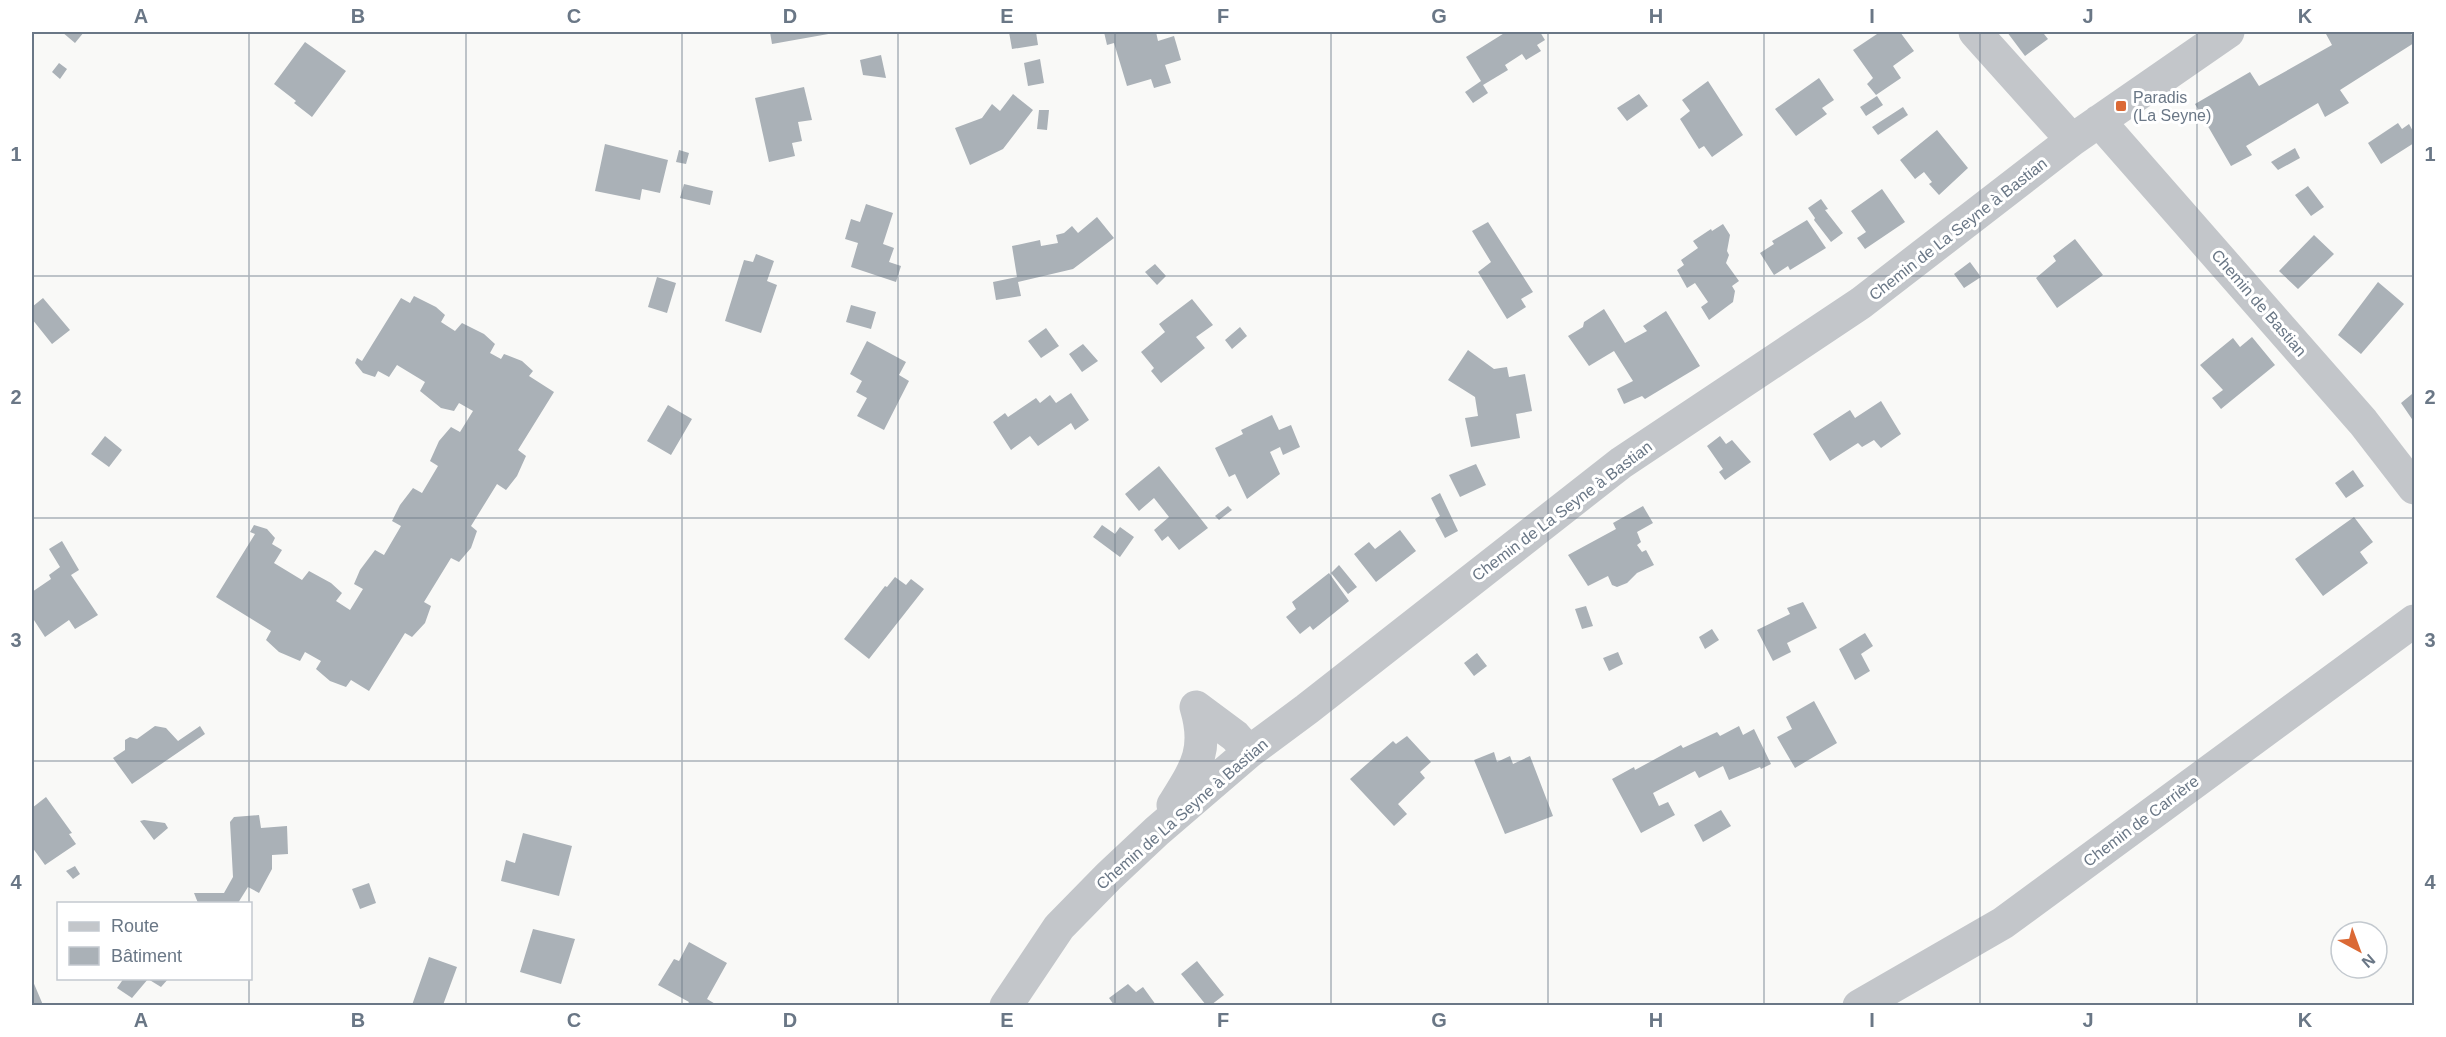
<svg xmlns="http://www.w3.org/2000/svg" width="2446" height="1037" font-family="Helvetica,sans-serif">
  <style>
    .building { fill: #aab1b7 }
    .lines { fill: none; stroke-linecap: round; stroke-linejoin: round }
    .minor { stroke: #c3c6ca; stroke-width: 33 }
    .grid { fill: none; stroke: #6a7786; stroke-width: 1.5; stroke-opacity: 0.55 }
    .poi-dot { fill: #db6935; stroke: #fff; stroke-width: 2 }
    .labels { text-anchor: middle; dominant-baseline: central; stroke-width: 6; stroke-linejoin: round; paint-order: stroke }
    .poi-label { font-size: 16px; fill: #6a7786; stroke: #fff; text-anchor: start }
    .street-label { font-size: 16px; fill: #6a7786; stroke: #fff }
    .neatline { fill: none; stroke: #6a7786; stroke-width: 2 }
    .grid-label { font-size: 20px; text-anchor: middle; font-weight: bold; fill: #6a7786 }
  </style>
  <rect width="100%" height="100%" fill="#f9f9f7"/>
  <!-- building -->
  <path class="building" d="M 62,32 L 84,32 L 75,43 Z
    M 770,32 L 834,32 L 834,33 L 772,44 Z
    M 1009,32 L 1036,32 L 1038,45 L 1012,49 Z
    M 1104,32 L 1156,32 L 1158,41 L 1174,36 L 1181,60 L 1165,65 L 1171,83 L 1154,88 L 1151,79 L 1127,86 L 1114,43 L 1107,45 Z
    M 1506,32 L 1540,32 L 1545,40 L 1537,45 L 1541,51 L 1526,60 L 1522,54 L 1505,65 L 1508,70 L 1483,85 L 1488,93 L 1473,103 L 1465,92 L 1481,81 L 1466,57 Z
    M 1880,32 L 1900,32 L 1914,51 L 1893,66 L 1901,78 L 1876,95 L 1867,84 L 1873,78 L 1853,50 Z
    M 2007,32 L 2048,32 L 2044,34 L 2048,39 L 2025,56 Z
    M 2330,32 L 2411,32 L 2414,43 L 2340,90 L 2349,103 L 2325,117 L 2318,103 L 2246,146 L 2252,155 L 2231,166 L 2195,104 L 2250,72 L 2259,86 L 2279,75 L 2332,45 L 2326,34 Z
    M 305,42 L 346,71 L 312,117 L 294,103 L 296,101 L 274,84 Z
    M 881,55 L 886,78 L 863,75 L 860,60 Z
    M 1040,59 L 1044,83 L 1028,86 L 1024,63 Z
    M 59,63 L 67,69 L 60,79 L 52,72 Z
    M 1819,78 L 1834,100 L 1822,108 L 1827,114 L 1796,136 L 1775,109 Z
    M 1708,81 L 1743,135 L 1712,157 L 1704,146 L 1699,149 L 1680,119 L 1690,111 L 1682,100 Z
    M 804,87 L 812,120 L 798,122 L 802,141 L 792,143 L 795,156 L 769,162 L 755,98 Z
    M 1013,94 L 1033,110 L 1003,149 L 970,165 L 955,128 L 982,118 L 992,104 L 1000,111 Z
    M 1639,94 L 1648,106 L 1627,121 L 1617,108 Z
    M 1877,96 L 1883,105 L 1866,116 L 1860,107 Z
    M 1903,107 L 1908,115 L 1878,135 L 1872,127 Z
    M 1039,110 L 1049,110 L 1047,130 L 1037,129 Z
    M 2398,123 L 2402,129 L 2409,124 L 2414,133 L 2414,143 L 2381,164 L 2368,143 Z
    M 1937,130 L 1968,168 L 1939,195 L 1929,184 L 1932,182 L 1924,172 L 1915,179 L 1900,160 Z
    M 605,144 L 668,160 L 660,193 L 642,189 L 640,200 L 595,191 Z
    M 2295,148 L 2300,158 L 2278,170 L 2271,162 Z
    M 679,150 L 689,153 L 686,164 L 676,162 Z
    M 684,184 L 713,191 L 710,205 L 680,198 Z
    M 2308,186 L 2324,207 L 2311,216 L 2295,195 Z
    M 1882,189 L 1905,222 L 1865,249 L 1857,238 L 1866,232 L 1851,211 Z
    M 1821,199 L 1828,209 L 1825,210 L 1843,233 L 1831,242 L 1814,220 L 1815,218 L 1808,208 Z
    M 866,204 L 893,213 L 883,244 L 894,248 L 889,262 L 901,266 L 896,282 L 851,267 L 858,243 L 845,239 L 851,219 L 860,222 Z
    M 1097,217 L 1114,238 L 1073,269 L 1018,282 L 1021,296 L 996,300 L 993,282 L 1017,277 L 1012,246 L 1040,240 L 1041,246 L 1058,243 L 1056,235 L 1064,233 L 1072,226 L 1078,233 Z
    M 1807,220 L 1826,248 L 1790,270 L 1788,266 L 1774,275 L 1760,253 L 1774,244 L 1772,241 Z
    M 1488,222 L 1533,292 L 1521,299 L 1526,307 L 1507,319 L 1478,272 L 1491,262 L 1472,231 Z
    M 1723,224 L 1730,235 L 1727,251 L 1729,255 L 1726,263 L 1739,281 L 1732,286 L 1735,291 L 1733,302 L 1709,320 L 1701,307 L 1708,302 L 1695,283 L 1687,288 L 1677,270 L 1684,265 L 1681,260 L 1698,248 L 1693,241 L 1711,229 L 1712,231 Z
    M 2314,235 L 2334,254 L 2298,289 L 2279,271 Z
    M 2075,239 L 2103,275 L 2057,308 L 2036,278 L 2056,261 L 2053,256 Z
    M 756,254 L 774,261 L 767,281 L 777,285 L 761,333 L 725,321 L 744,260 L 753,262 Z
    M 1970,262 L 1981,277 L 1964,288 L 1954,274 Z
    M 1155,264 L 1166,276 L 1157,285 L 1145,272 Z
    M 657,277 L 676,283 L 667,313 L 648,307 Z
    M 2378,282 L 2404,304 L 2361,354 L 2338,335 Z
    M 414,296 L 436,307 L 445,315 L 441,322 L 455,331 L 462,323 L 484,334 L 495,344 L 490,353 L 501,359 L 504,354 L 522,361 L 533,371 L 529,376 L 554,392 L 518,450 L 526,456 L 517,476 L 506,490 L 497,484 L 471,526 L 477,531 L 471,548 L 459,562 L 451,558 L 424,602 L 431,606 L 425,623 L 412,637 L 405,633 L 369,691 L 351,680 L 346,687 L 330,681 L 316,669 L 321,661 L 305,652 L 300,661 L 279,652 L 266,640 L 271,631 L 216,597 L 255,534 L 250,532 L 254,525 L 267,529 L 275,538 L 272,544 L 282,550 L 274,563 L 302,580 L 309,571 L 331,583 L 342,593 L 336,601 L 350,610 L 363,589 L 354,584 L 360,570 L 375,550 L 384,555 L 401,526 L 392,521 L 400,505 L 413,488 L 422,493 L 438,466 L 430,461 L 439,441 L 451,427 L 460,432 L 473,411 L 459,403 L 454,411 L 441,408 L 420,391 L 425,382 L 397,365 L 389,377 L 378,371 L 375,377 L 363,373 L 355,363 L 357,358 L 362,361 L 401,298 L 410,303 Z
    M 43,298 L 70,330 L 52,344 L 32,319 L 32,307 Z
    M 1192,299 L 1213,325 L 1196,337 L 1205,348 L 1161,383 L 1151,371 L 1154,368 L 1141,352 L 1165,332 L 1159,324 Z
    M 851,305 L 876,312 L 871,329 L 846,322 Z
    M 1604,309 L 1625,343 L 1647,331 L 1643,326 L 1666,311 L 1700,366 L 1645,399 L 1642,396 L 1624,404 L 1617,389 L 1633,381 L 1614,351 L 1589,366 L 1568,336 L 1583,327 L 1584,322 Z
    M 1240,327 L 1247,336 L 1232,349 L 1225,340 Z
    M 1046,328 L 1059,346 L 1041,358 L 1028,341 Z
    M 2252,337 L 2275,365 L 2221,409 L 2212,398 L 2223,390 L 2200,365 L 2233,338 L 2240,347 Z
    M 867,341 L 906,362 L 899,375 L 909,381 L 884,430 L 857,416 L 867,398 L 856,392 L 862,381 L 850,374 Z
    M 1083,344 L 1098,361 L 1082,372 L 1069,354 Z
    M 1468,350 L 1494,369 L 1507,367 L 1509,377 L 1525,374 L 1532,411 L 1516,414 L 1520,438 L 1471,447 L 1465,418 L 1478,416 L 1475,397 L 1448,380 Z
    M 1071,393 L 1089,420 L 1075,430 L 1071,423 L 1038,446 L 1030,436 L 1011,450 L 993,422 L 1005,413 L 1008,417 L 1036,398 L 1040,403 L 1050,395 L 1056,403 Z
    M 2412,394 L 2414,397 L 2414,422 L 2401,403 Z
    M 1881,401 L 1901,434 L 1881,448 L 1874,440 L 1862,447 L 1858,443 L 1830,461 L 1813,434 L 1850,410 L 1855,418 Z
    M 668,405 L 692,419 L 671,455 L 647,441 Z
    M 1272,415 L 1279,430 L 1291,425 L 1300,447 L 1283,455 L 1280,447 L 1270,452 L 1280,474 L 1247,499 L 1235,474 L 1229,477 L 1215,448 L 1243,434 L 1241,430 Z
    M 105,436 L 122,450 L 109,467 L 91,454 Z
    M 1720,436 L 1726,444 L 1732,440 L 1751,462 L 1725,480 L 1719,472 L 1723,469 L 1707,446 Z
    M 1476,464 L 1486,485 L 1460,497 L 1449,475 Z
    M 1159,466 L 1208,528 L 1179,550 L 1168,536 L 1162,541 L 1154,530 L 1169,517 L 1154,498 L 1139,511 L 1125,494 Z
    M 2353,470 L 2364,486 L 2346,498 L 2335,483 Z
    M 1440,493 L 1458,531 L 1445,538 L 1435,519 L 1440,516 L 1431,498 Z
    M 1228,506 L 1232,510 L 1219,520 L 1215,516 Z
    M 1643,506 L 1653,523 L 1637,532 L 1641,542 L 1637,545 L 1642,552 L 1646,550 L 1654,565 L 1637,573 L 1627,583 L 1617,587 L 1612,585 L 1608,576 L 1588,586 L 1568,555 L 1616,529 L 1613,523 Z
    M 2354,517 L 2373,542 L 2360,552 L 2368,563 L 2323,596 L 2295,559 Z
    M 1102,525 L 1115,534 L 1120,527 L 1134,537 L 1120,557 L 1093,537 Z
    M 1400,530 L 1416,551 L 1376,582 L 1354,554 L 1369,542 L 1375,549 Z
    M 62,541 L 79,570 L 71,575 L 98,615 L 75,629 L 69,620 L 45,637 L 32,617 L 32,592 L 51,579 L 49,575 L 60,567 L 49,549 Z
    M 1339,565 L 1357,587 L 1348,594 L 1331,573 Z
    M 1329,573 L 1349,601 L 1313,630 L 1310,626 L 1300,634 L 1286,617 L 1296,609 L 1292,602 Z
    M 895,577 L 906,585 L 911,579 L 924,589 L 869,659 L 844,639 L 885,586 L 887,587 Z
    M 1803,602 L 1817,628 L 1787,643 L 1791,652 L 1773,661 L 1757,630 L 1790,614 L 1787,608 Z
    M 1586,606 L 1593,626 L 1582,629 L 1575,609 Z
    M 1712,629 L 1719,640 L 1705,649 L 1699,637 Z
    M 1865,633 L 1873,646 L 1861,654 L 1870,671 L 1855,680 L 1839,649 Z
    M 1618,652 L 1623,664 L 1609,671 L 1603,658 Z
    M 1477,653 L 1487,666 L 1474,676 L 1464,663 Z
    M 1814,701 L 1837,743 L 1795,768 L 1777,737 L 1792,729 L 1786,717 Z
    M 155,726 L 166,728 L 178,741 L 200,726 L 205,734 L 132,784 L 113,758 L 125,750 L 125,740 L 130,737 L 137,739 Z
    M 1739,726 L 1743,735 L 1754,729 L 1771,764 L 1761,769 L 1760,767 L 1729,780 L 1723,766 L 1699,778 L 1695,771 L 1653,793 L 1659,806 L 1668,802 L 1675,815 L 1641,833 L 1612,779 L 1634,767 L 1635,770 L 1681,745 L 1683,748 L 1717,732 L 1720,736 Z
    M 1407,736 L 1431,762 L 1420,772 L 1425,778 L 1398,804 L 1407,814 L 1394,826 L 1350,779 L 1393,741 L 1396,744 Z
    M 1494,752 L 1497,762 L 1510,756 L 1513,764 L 1530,756 L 1553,816 L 1505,834 L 1474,760 Z
    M 46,797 L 72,833 L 69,834 L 76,844 L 45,865 L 32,847 L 32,808 Z
    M 1721,810 L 1731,826 L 1703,842 L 1694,825 Z
    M 259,815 L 261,828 L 287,826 L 288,854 L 272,855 L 272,869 L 259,893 L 248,887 L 238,903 L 198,903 L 194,893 L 224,893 L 233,877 L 230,822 L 234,817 Z
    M 144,820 L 165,823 L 168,828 L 154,840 L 140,821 Z
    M 523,833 L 572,846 L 559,896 L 501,881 L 506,860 L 515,863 Z
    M 75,866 L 80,874 L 73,879 L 66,871 Z
    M 369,883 L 376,903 L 360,909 L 352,889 Z
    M 533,929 L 575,939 L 561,984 L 520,972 Z
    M 689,942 L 727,963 L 707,999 L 717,1005 L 687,1005 L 689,1002 L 658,985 L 674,959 L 679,961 Z
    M 429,957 L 457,967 L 443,1005 L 412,1005 Z
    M 1197,961 L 1224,995 L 1211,1005 L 1206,1005 L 1181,974 Z
    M 124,978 L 169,978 L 161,987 L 148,979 L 132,998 L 117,988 Z
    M 32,979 L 43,1005 L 32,1005 Z
    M 1128,984 L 1136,992 L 1143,987 L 1156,1005 L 1114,1005 L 1109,998 Z"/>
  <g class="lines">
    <!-- minor -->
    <path class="minor" d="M 1975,32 L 2072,140
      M 2099,121 L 2363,422 L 2414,488
      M 1196,707 L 1235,736 L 1249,752
      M 1173,805 C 1196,768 1209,750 1196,707
      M 1006,1006 L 1059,927 L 1109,876 L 1157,831 L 1249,752 L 1307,709 L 1621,463 L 1861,303 L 2072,140 L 2228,32
      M 1859,1006 L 2003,923 L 2414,621"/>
  </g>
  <!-- grid -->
  <path class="grid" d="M 249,32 L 249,904M 466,32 L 466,1006M 682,32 L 682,1006M 898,32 L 898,1006M 1115,32 L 1115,1006M 1331,32 L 1331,1006M 1548,32 L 1548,1006M 1764,32 L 1764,1006M 1980,32 L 1980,1006M 2197,32 L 2197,1006M 32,276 L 2414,276M 32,518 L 2414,518M 32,761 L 2414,761M 249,978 L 249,1006"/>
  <!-- markers -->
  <rect class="poi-dot" x="2115" y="100" width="12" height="12" rx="3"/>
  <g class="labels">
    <!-- poi labels -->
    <g class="poi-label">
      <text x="2133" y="97">Paradis<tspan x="2133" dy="18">(La Seyne)</tspan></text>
    </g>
    <!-- street labels -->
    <g class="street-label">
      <text transform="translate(1958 229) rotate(-38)">Chemin de La Seyne à Bastian</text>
      <text transform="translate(2259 303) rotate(49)">Chemin de Bastian</text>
      <text transform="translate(1562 511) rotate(-37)">Chemin de La Seyne à Bastian</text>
      <text transform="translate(1182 814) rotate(-41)">Chemin de La Seyne à Bastian</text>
      <text transform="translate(2141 821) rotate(-37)">Chemin de Carrière</text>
    </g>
  </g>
  <!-- border -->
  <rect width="2446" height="1037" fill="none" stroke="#ffffff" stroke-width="66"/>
  <!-- legend -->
  <rect x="57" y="902" width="195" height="78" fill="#ffffff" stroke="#c3c9cf" stroke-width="1.5"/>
  <rect x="69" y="922" width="30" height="9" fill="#c3c6ca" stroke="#c3c9cf" stroke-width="1.5"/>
  <text x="111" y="932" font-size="18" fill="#6a7786">Route</text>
  <rect x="69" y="947" width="30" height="18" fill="#aab1b7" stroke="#c3c9cf" stroke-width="1.5"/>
  <text x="111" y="962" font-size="18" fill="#6a7786">Bâtiment</text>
  <!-- north arrow -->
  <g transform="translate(2359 950) rotate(139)"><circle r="28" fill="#ffffff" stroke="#c3c9cf" stroke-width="1.5"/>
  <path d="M0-4.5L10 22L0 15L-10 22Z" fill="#db6935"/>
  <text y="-9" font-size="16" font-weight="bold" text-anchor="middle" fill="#6a7786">N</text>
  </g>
  <rect x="33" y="33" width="2380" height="971" class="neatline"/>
  <g class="grid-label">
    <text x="141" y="23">A</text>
    <text x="358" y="23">B</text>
    <text x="574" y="23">C</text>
    <text x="790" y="23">D</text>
    <text x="1007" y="23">E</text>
    <text x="1223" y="23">F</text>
    <text x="1439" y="23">G</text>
    <text x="1656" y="23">H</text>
    <text x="1872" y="23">I</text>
    <text x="2088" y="23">J</text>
    <text x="2305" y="23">K</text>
    <text x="16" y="161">1</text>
    <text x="2430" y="161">1</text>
    <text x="16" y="404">2</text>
    <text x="2430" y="404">2</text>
    <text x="16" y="647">3</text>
    <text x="2430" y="647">3</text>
    <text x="16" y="889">4</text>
    <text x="2430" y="889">4</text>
    <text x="141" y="1027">A</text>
    <text x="358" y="1027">B</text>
    <text x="574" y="1027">C</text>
    <text x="790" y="1027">D</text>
    <text x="1007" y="1027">E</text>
    <text x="1223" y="1027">F</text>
    <text x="1439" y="1027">G</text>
    <text x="1656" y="1027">H</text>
    <text x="1872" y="1027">I</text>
    <text x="2088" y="1027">J</text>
    <text x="2305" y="1027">K</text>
  </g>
</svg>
